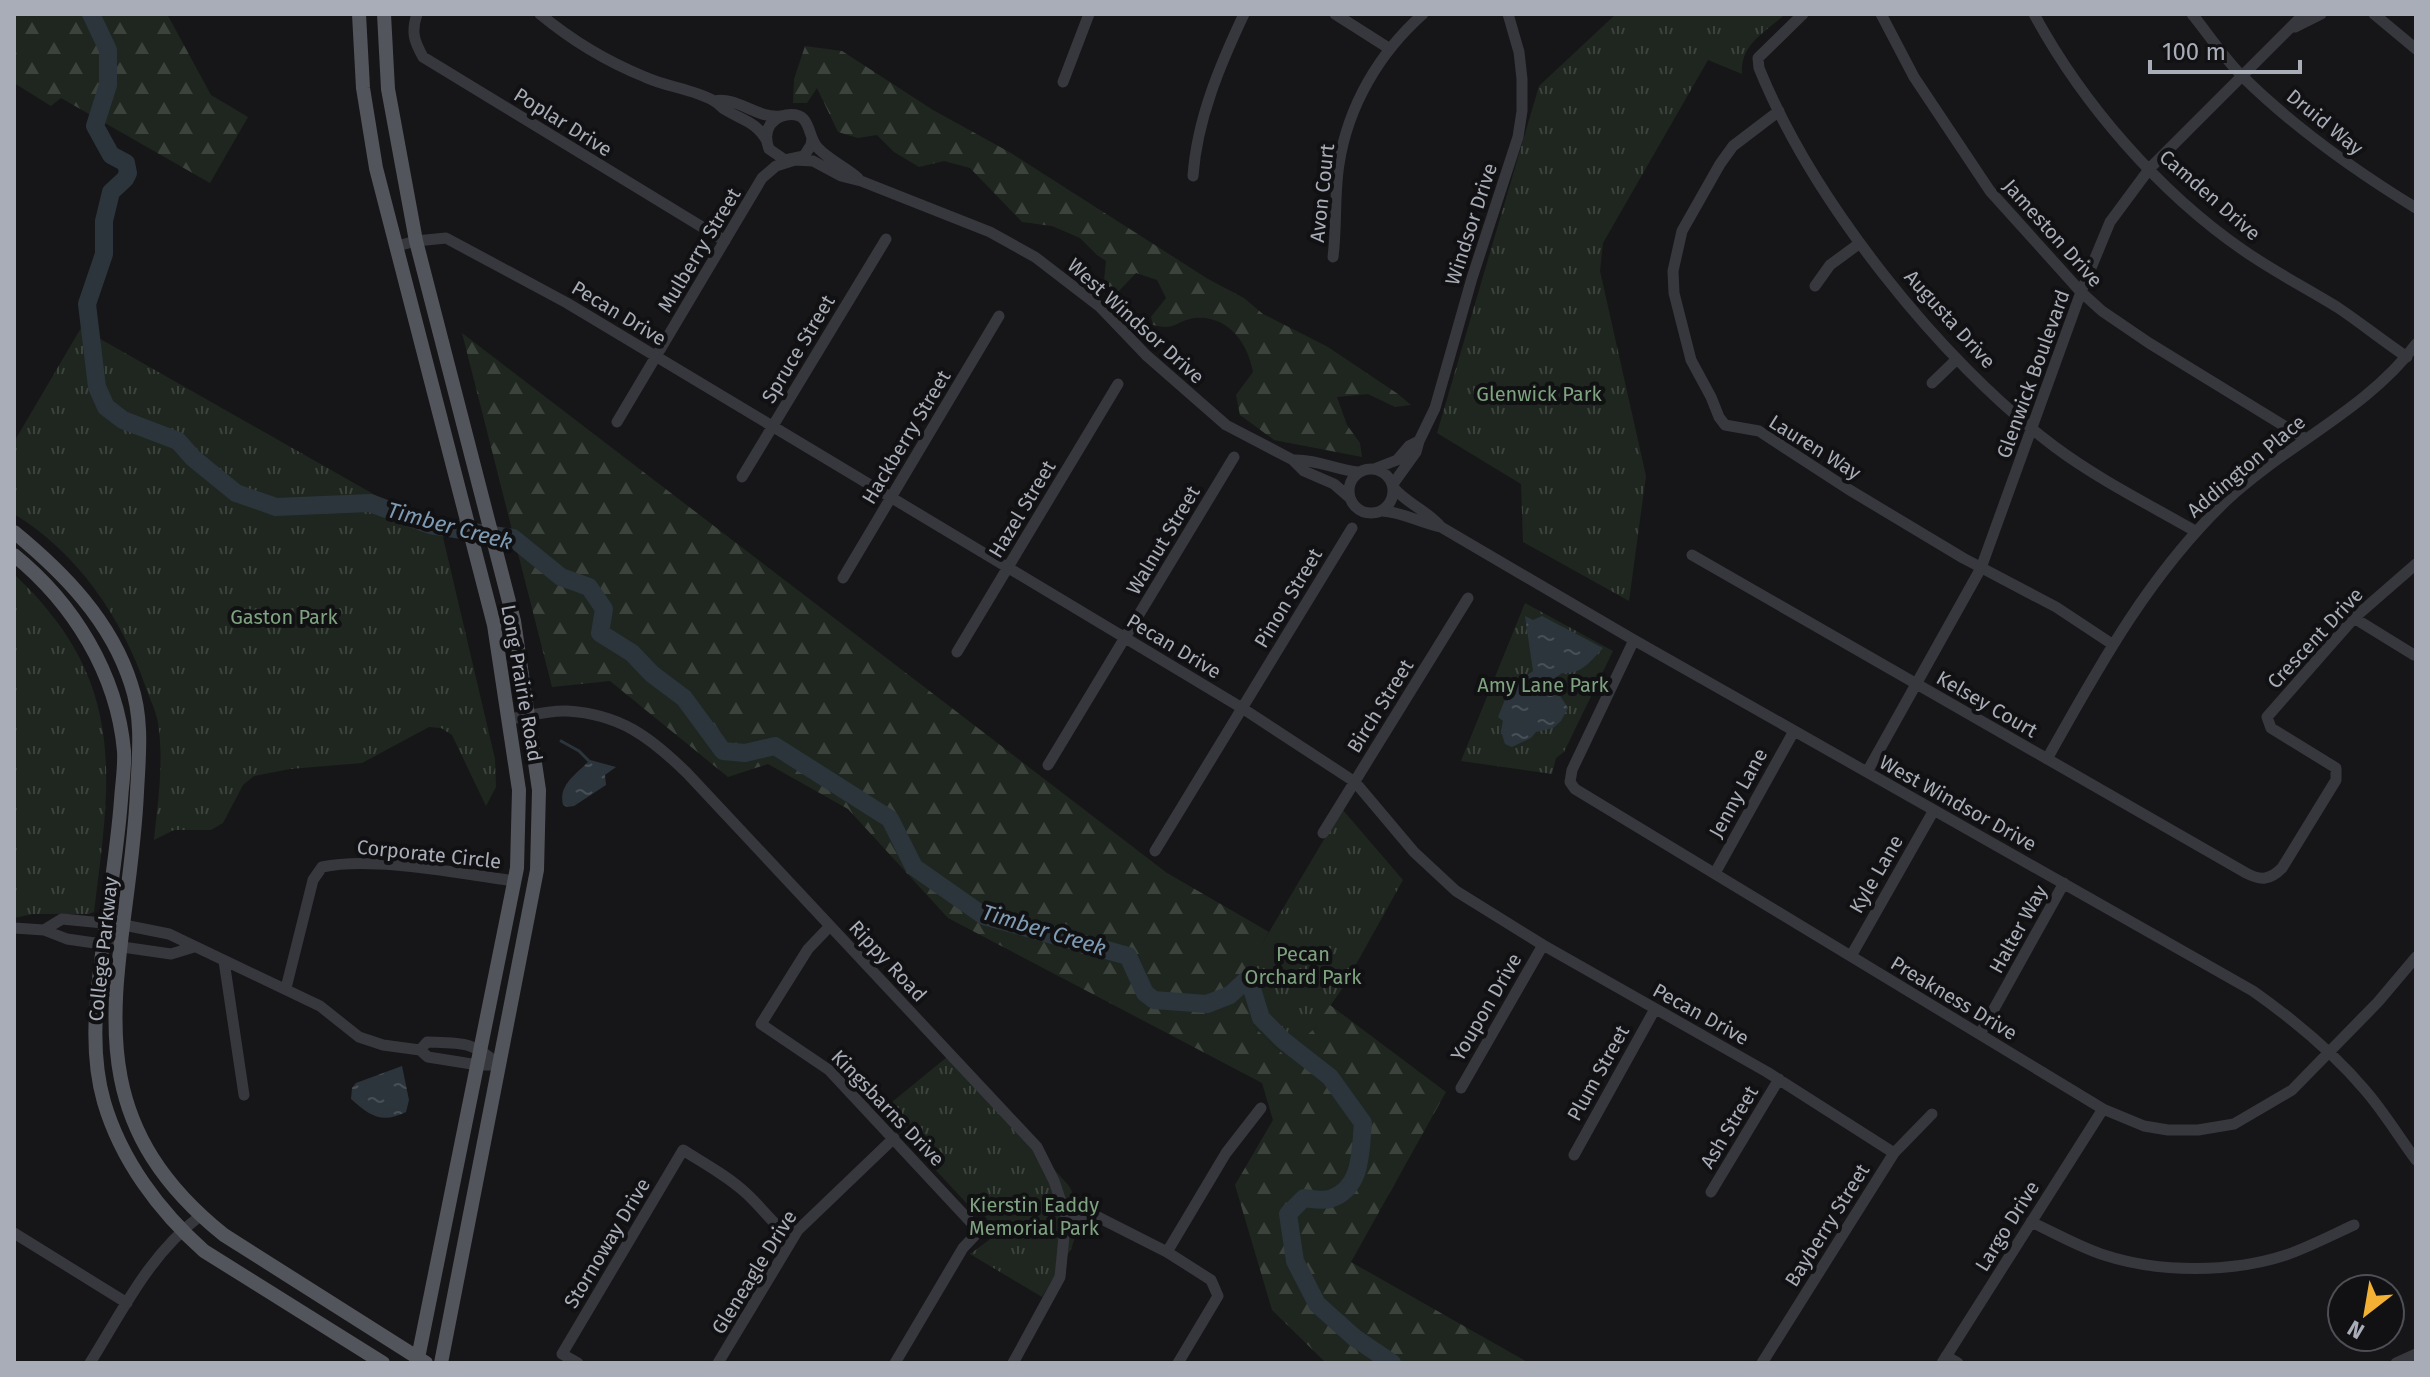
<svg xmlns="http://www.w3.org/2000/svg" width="2430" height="1377" font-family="'Fira Sans',sans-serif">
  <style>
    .grass { fill: url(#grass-tufts) }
    .forest { fill: url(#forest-firs) }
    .water { fill: url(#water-ripples) }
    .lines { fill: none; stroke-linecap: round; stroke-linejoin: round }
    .stream { stroke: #2c353c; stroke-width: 3 }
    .river { stroke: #2c353c; stroke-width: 18 }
    .minor { stroke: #37383d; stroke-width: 11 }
    .major { stroke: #53555c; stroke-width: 14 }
    .labels { text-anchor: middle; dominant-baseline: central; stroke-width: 8; stroke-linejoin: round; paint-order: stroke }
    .street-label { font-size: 20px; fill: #a8adb8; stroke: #111113 }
    .park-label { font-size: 20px; fill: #7fa381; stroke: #111113 }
    .water-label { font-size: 22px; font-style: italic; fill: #7f9bb3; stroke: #111113 }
  </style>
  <defs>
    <pattern id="grass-tufts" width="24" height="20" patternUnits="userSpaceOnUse" patternTransform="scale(2)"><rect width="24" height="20" fill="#1e261f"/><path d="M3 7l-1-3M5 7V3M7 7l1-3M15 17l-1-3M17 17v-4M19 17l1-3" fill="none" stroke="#3c433d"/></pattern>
    <pattern id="forest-firs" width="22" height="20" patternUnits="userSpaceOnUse" patternTransform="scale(2)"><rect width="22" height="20" fill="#1e261f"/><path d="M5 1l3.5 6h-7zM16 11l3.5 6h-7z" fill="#3c433d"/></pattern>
    <pattern id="water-ripples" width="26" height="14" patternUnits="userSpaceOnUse" patternTransform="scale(2)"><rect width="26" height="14" fill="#2c353c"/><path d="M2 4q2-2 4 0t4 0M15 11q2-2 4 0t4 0" fill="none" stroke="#485056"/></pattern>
  </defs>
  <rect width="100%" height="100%" fill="#161618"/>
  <!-- grass -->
  <path class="grass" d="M 1616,14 L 1785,14 C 1765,33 1740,44 1742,74 L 1708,60 L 1603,243 L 1600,271 L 1646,476 L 1629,601 L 1523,542 L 1521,484 L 1437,433 L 1539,86 Z
    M 81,328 L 442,533 L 495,759 L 496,787 L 486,806 L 452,735 L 441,728 L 429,727 L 362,763 L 290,769 L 254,776 L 243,785 L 223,823 L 211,830 L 174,830 L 154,840 C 158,802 164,761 158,723 C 156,711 150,699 146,688 C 122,618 78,553 14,514 L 14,442 Z
    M 14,574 C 126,680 112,771 94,912 L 89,914 L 33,914 L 14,918 Z
    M 1525,603 L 1613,651 L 1564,752 L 1556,758 L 1552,774 L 1461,761 Z
    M 1342,809 L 1403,880 L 1344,986 L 1314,1029 L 1285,1056 L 1255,1028 L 1253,1009 L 1236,988 Z
    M 947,1057 L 1015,1125 L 1069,1186 L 1078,1203 L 1078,1229 L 1071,1249 L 1042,1297 L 970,1254 L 989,1240 L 991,1225 L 985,1216 L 971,1208 L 881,1111 Z"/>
  <!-- forest -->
  <path class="forest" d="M 14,14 L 167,14 L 211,95 L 248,117 L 210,183 L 61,98 L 51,106 L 14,83 Z
    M 805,46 L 842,51 L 933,110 L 1011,153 L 1208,279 L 1244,298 L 1263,314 L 1328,347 L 1398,394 L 1411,405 L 1395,407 L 1368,394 L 1337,397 L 1347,425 L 1360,443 L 1362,457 L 1274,440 L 1240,415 L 1236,395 L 1253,372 C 1248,343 1228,315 1195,318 C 1175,321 1177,331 1153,325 L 1151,317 L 1166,298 L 1157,280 L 1136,273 L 1116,294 L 1104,281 L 1106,261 L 1097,255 L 1080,238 L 1052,226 L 1022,222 L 970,168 L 944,161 L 919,167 L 894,152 L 877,135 L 858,138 L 838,132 L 817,88 L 807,103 L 793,103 L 794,79 Z
    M 462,333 L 1167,873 L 1269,932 L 1237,988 L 1245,994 L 1253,1009 L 1255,1028 L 1284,1055 L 1314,1029 L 1330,1005 L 1446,1092 L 1351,1262 L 1529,1363 L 1326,1363 L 1272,1310 L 1235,1185 L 1273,1120 L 1262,1083 L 948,918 L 848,809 L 768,764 L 728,777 L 610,681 L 552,687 Z"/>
  <!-- water -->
  <path class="water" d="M 1525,616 L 1533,620 L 1542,616 L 1603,648 C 1591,661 1581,675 1562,673 L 1555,678 L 1555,688 L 1568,708 L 1561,721 L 1553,728 L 1536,732 L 1531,738 L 1512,747 L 1505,744 L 1501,731 L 1503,721 L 1498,717 L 1510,687 L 1533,671 Z
    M 590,760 L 616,767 L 605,775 L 606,785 L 574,806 L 567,807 L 563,805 C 558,784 577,774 590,760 Z
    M 402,1066 L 409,1100 L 406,1112 C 382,1124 370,1116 351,1099 L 352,1088 L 356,1083 Z"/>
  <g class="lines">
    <!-- stream -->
    <path class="stream" d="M 561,741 L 579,751 L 589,761"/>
    <!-- river -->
    <path class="river" d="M 91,14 L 108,50 L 108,85 L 95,126 L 111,155 L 126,163 L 128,173 L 125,179 L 111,192 L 104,221 L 104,254 L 87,304 L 97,387 L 106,407 L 123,420 L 178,441 L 193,458 L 236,493 L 276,507 L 370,503 L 430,525 L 513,538 L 561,577 L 589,587 L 604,609 L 600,633 L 632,653 L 652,674 L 684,698 L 723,751 L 745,753 L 775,746 L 890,819 L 914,867 L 984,916 L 1128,956 L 1145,993 L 1154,1000 L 1207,1004 L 1230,995 L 1245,981 L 1252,989 L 1261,1018 L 1284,1041 L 1330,1077 L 1363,1123 C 1360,1151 1363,1188 1330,1199 C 1323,1201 1312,1199 1304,1198 L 1288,1214 L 1295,1261 L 1317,1304 L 1355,1338 L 1392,1363"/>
    <!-- minor -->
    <path class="minor" d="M 417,14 C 411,32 414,41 423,57 L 725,241
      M 540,14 C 570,39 608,62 645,77 C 666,87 694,89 714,101 C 718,103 720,106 724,109 C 741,120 756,121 767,141
      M 1335,14 L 1390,49
      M 1803,14 L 1758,58 L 1759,68 C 1813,201 1940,361 2055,447 C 2098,479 2148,504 2195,531
      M 1881,14 L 1914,77 L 1990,191 L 2081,292 L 2102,311 L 2149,343 L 2304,438
      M 2034,14 C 2082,103 2159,192 2243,250 C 2273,271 2306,288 2337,307 C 2361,323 2383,341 2407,357
      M 2192,14 C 2209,35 2224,58 2243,77 C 2295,128 2354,170 2416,208
      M 2374,14 L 2416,49
      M 2295,27 L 2321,14
      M 1063,82 L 1089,14
      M 714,101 C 738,96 756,119 781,116
      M 1779,111 L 1733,146 L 1720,164 L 1682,231 L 1673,271 L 1674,293 L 1691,360 L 1711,397 L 1719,417 L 1725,425 L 1759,431 L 1848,489 L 1963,558 L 2056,607 L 2112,644
      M 812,138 L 811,145 L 804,156 L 785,160 L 769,149 C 766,141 765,133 770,125 C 774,120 780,116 786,115 C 813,111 806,136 818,148 C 829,160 846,167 858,178
      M 794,160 L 813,161 L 841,176 L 861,181 L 990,232 L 1035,257 L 1100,307 L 1146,355 L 1226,425 L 1293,460 L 1304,471 L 1334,484 L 1349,497
      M 1193,176 C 1197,119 1220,65 1244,14
      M 397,246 L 416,241 L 446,238 L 567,303 L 1242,708 L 1355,782 L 1414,852 L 1456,891 L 1543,945 L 1767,1072 L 1894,1153
      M 1333,257 C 1337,226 1334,195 1339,164 C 1348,106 1379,53 1423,14
      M 1815,286 L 1830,265 L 1860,243
      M 1932,383 L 1957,359
      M 617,422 L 762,178 L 776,166 L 792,161
      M 1419,441 L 1435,408 L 1472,278 L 1518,137 L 1522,111 L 1522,79 L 1519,52 L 1508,14
      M 1293,460 C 1316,459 1336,470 1359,472
      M1349 491a22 22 0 1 1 44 0a22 22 0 1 1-44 0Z
      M 1374,469 L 1397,460 L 1409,446 L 1419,441 L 1416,452 L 1393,484
      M 742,477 L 886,239
      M 1393,487 C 1407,504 1427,510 1441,527
      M 1382,511 C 1403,512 1420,523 1441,527 L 1634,640 L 2253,991 C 2294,1020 2332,1051 2365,1090 C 2384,1112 2399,1137 2416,1160
      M 1692,555 L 2246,873 C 2261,881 2270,880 2282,868 L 2336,780 L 2336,768 L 2271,728 L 2267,717 L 2354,618 L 2416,564
      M 843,578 L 999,316
      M 2354,618 L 2414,655
      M 1634,640 L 1572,770 L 1570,782 L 1575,789 L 2103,1109 L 2144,1126 L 2168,1130 L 2198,1130 L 2234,1124 L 2292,1090 L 2378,1002 L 2416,957
      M 957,652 L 1118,384
      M 510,719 C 529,716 548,710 567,711 C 620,714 650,737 687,773 L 1037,1147 L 1054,1181 L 1066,1216 L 1060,1277 L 1013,1363
      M 2047,759 C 2099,666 2150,573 2228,499 C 2287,444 2368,409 2416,344
      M 1048,765 L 1234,457
      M 1867,772 L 1981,568 L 2081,292 L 2110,222 L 2150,168 L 2304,14
      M 1323,833 L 1468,598
      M 1155,851 L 1352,528
      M 1715,873 L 1794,731
      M 830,926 L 808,949 L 761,1024 L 829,1070 L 979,1231 L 963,1248 L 895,1363
      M 14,928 L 44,930 L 67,939 L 171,954 L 194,947
      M 44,930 L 62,919 L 124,925 L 169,934 L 320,1006 L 359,1037 L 383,1045 L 420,1050 L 428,1057 L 478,1065 L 499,1065
      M 1851,956 L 1934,810
      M 224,961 L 244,1095
      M 286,988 L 313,880 L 322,867 C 374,856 460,874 515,881
      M 1980,1034 L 2064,883
      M 420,1050 L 427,1042 C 462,1043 473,1041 499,1065
      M 1461,1088 L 1543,945
      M 1574,1155 L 1655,1009
      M 1711,1192 L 1779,1079
      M 1066,1216 L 1092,1214 L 1167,1252 L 1211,1280 L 1218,1296 L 1178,1363
      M 2031,1222 C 2055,1233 2079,1247 2104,1255 C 2159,1273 2231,1273 2286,1255 C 2309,1247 2332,1235 2354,1225
      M 14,1233 L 127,1303
      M 1167,1252 L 1226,1153 L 1261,1108
      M 1946,1356 L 1958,1363
      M 90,1363 C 123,1310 149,1255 200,1216
      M 578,1363 L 562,1354 L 683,1150 C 705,1164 728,1176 747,1194 C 763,1209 774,1225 792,1239
      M 718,1363 L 798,1230 L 894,1138
      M 1762,1363 L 1894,1153 L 1932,1114
      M 1942,1363 L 2103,1109
      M 2396,1363 L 2416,1354"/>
    <!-- major -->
    <path class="major" d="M 359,14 L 363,88 L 376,168 L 494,625 L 519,790 L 517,868 L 417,1363
      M 384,14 L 388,89 L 416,241 L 514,621 L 539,790 L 537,870 L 441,1363
      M 14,532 C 64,573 111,621 131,684 C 143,719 139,755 137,792 C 129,968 59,1103 224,1235 L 426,1363
      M 14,555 C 73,603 117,673 124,751 C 125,767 122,784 121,800 C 117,854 107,908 101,963 C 95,1008 91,1057 104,1102 C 121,1160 159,1211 204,1251 L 383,1363"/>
  </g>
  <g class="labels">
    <!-- street labels -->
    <g class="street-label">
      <text transform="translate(563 122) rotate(32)">Poplar Drive</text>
      <text transform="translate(2325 122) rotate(39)">Druid Way</text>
      <text transform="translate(1322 193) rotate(-84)">Avon Court</text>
      <text transform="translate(2210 195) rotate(41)">Camden Drive</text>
      <text transform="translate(1471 224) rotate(-72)">Windsor Drive</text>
      <text transform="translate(2053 233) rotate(48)">Jameston Drive</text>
      <text transform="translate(699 250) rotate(-59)">Mulberry Street</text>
      <text transform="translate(619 313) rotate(31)">Pecan Drive</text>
      <text transform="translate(1950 319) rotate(48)">Augusta Drive</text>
      <text transform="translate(1136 321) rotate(42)">West Windsor Drive</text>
      <text transform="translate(798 349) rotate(-59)">Spruce Street</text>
      <text transform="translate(2033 374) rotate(-70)">Glenwick Boulevard</text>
      <text transform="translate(906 437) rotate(-59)">Hackberry Street</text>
      <text transform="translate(1815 447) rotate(32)">Lauren Way</text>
      <text transform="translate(2246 466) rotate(-40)">Addington Place</text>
      <text transform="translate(1022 509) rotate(-59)">Hazel Street</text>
      <text transform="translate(1163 540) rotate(-59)">Walnut Street</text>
      <text transform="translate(1288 598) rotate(-59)">Pinon Street</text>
      <text transform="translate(2315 638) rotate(-47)">Crescent Drive</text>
      <text transform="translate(1174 646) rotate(31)">Pecan Drive</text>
      <text transform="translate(522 683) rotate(80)">Long Prairie Road</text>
      <text transform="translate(1987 704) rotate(30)">Kelsey Court</text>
      <text transform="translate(1380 706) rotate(-58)">Birch Street</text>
      <text transform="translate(1738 793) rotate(-61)">Jenny Lane</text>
      <text transform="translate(1958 803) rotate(29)">West Windsor Drive</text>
      <text transform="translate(429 854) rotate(6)">Corporate Circle</text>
      <text transform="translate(1876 874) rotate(-60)">Kyle Lane</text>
      <text transform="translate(2018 929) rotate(-61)">Halter Way</text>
      <text transform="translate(103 949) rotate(-84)">College Parkway</text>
      <text transform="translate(888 961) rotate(47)">Rippy Road</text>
      <text transform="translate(1954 998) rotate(31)">Preakness Drive</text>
      <text transform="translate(1486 1007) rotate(-60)">Youpon Drive</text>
      <text transform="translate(1701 1014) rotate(29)">Pecan Drive</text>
      <text transform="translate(1598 1073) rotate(-61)">Plum Street</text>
      <text transform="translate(888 1108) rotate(46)">Kingsbarns Drive</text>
      <text transform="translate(1729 1127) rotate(-59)">Ash Street</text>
      <text transform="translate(1827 1225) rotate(-58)">Bayberry Street</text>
      <text transform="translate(2007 1226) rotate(-58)">Largo Drive</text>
      <text transform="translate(607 1243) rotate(-59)">Stornoway Drive</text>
      <text transform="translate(754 1272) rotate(-58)">Gleneagle Drive</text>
    </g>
    <!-- park labels -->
    <g class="park-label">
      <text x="1539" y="394">Glenwick Park</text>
      <text x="284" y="617">Gaston Park</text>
      <text x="1543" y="685">Amy Lane Park</text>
      <text x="1303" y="954">Pecan<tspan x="1303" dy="23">Orchard Park</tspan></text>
      <text x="1034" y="1205">Kierstin Eaddy<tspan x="1034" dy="23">Memorial Park</tspan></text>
    </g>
    <!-- water labels -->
    <g class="water-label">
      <text transform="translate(450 526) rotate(15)">Timber Creek</text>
      <text transform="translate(1044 930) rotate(17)">Timber Creek</text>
    </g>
  </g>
  <!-- border -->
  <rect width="2430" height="1377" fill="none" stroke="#a8adb8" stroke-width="32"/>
  <!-- north arrow -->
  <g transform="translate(2366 1313) rotate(211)"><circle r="38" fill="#111113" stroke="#4d4f55" stroke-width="2"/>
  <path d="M0-6L14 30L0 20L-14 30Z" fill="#f2b134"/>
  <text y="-12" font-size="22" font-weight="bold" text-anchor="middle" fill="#a8adb8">N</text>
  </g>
  <!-- scale -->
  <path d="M2150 60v12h150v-12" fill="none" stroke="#a8adb8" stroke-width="4"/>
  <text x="2162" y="60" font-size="24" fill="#a8adb8" stroke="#111113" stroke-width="6" paint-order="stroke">100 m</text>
</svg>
